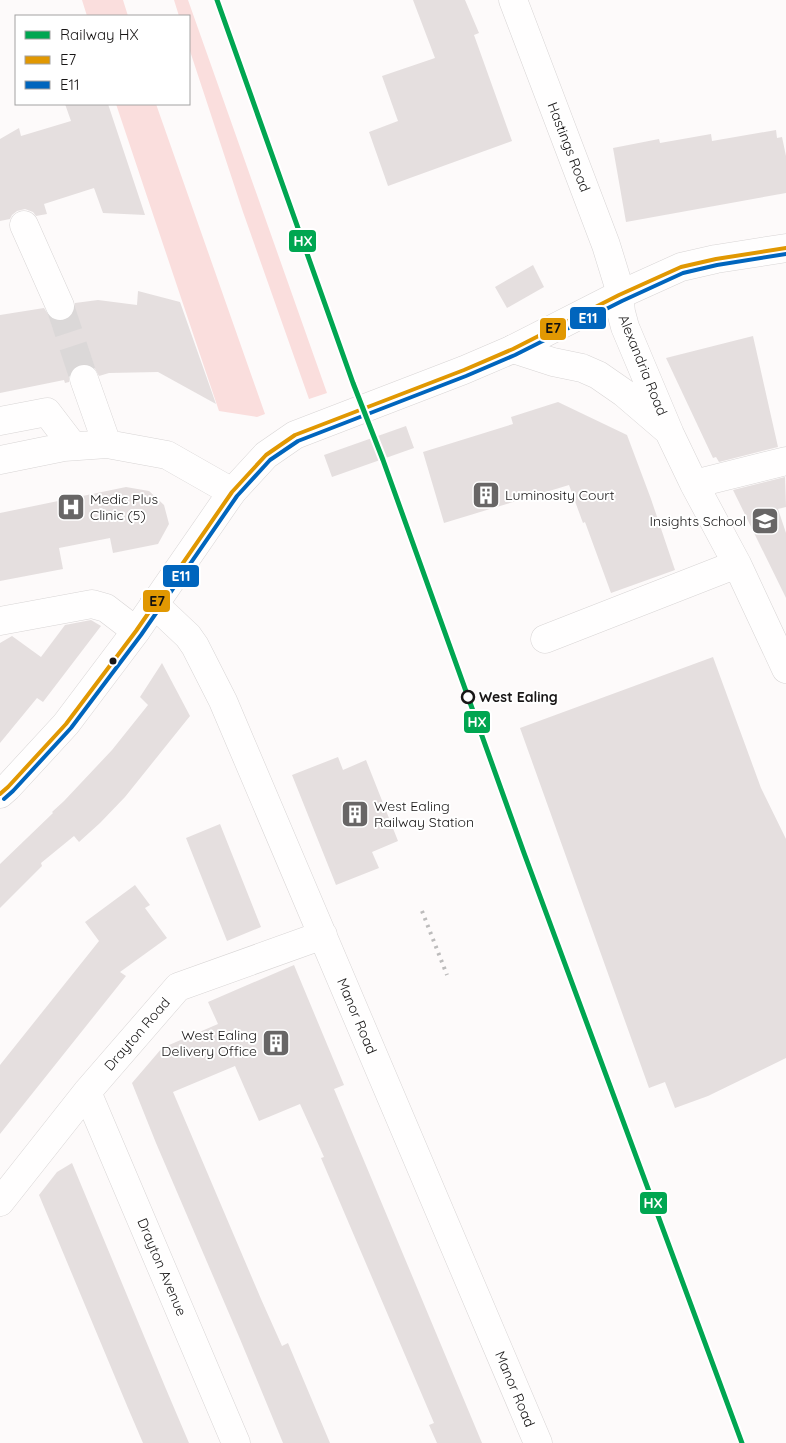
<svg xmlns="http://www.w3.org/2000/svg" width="786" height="1443" font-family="Quicksand,sans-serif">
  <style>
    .green { fill: #fadedd }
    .building { fill: #e5dfdf }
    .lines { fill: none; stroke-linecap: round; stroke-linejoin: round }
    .minor-tunnel { stroke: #dbd8d8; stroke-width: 28; stroke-dasharray: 28 14; stroke-linecap: butt }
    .minor-casing { stroke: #d8d5d5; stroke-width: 29 }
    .major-casing { stroke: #d8d5d5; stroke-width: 29 }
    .minor { stroke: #fffefe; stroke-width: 28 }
    .major { stroke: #fffefe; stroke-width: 28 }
    .rail { stroke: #bcbbbb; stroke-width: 4; stroke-dasharray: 2.5 5; stroke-linecap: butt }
    .bus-1-casing { stroke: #fff; stroke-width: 8 }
    .bus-2-casing { stroke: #fff; stroke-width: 8 }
    .bus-1 { stroke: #e19802; stroke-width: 4 }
    .bus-2 { stroke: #0065bd; stroke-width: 4 }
    .rail-1-casing { stroke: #fff; stroke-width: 9 }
    .rail-1 { stroke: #00a651; stroke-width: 5 }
    .bus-dot { fill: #181616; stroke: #fff; stroke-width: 2 }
    .stop-dot { fill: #fff; stroke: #181616; stroke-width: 2.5 }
    .labels { text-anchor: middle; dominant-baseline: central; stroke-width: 4; stroke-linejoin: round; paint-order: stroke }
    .street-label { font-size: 14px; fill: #181616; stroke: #fff }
    .poi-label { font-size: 14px; fill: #181616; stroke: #fff; text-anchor: start }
    .stop-label { font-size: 14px; font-weight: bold; fill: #181616; stroke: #fff; text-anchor: start }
    .line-badge { stroke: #fff; stroke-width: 2 }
    .badge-label { font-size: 14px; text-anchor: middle; font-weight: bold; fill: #fff }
    .pale-badge-label { font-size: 14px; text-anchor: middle; font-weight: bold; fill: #111 }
  </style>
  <rect width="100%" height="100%" fill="#fdfafa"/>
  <!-- green -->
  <path class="green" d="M 82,0 L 123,0 L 128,16 L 87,16 Z
    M 174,0 L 188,0 L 327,393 L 309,399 L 243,212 L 189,48 L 189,16 L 179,16 Z
    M 116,104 L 156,104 L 265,414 L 257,417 L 219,411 Z"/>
  <!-- building -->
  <path class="building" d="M 413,0 L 465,0 L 479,33 L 474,35 L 512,141 L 388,186 L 369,132 L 398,121 L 382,76 L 435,58 Z
    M 65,104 L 108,104 L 145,215 L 103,213 L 94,188 L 44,204 L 47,214 L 36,216 L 33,212 L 25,209 L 17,211 L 12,215 L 10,219 L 0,221 L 0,139 L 19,128 L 21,136 L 71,121 Z
    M 776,130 L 777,138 L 782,137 L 786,156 L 786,193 L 626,222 L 613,148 L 659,139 L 660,143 L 711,134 L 712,141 Z
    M 533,265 L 544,287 L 507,308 L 495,287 Z
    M 138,291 L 180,302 L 216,404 L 158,372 L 109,373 L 99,376 L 94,367 L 86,364 L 79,364 L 72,369 L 69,376 L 69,382 L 65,383 L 64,380 L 0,393 L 0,315 L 44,308 L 51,319 L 58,321 L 66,320 L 73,315 L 75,308 L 75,303 L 98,300 L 137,305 Z
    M 753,336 L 778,447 L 719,462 L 716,457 L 713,458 L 666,358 Z
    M 558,402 L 627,435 L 651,499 L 675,570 L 611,593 L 585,522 L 583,523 L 569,485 L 444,523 L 423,452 L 513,424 L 511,417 Z
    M 406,426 L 414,448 L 332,477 L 324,455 Z
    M 785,477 L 786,507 L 778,509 L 786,533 L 786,598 L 733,490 Z
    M 126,487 L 149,491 L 164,505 L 169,524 L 158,544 L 113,553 L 110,538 L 59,548 L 63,569 L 0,581 L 0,513 Z
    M 91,620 L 101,626 L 43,702 L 37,698 L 0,743 L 0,643 L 12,636 L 41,657 L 65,625 Z
    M 713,657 L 761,788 L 786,839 L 786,1058 L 708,1096 L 675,1108 L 665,1082 L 649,1088 L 520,728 Z
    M 162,663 L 190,716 L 125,797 L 100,823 L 79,842 L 74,836 L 41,863 L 42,866 L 0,908 L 0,864 L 53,813 L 52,812 L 64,801 L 112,750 L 148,705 L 140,697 Z
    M 338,757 L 343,770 L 366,760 L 398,841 L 372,852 L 379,868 L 336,885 L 292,775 Z
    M 220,824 L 261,927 L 227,941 L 186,838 Z
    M 135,885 L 150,905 L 145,908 L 167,938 L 120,972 L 126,976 L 0,1134 L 0,1065 L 99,941 L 85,922 Z
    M 294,965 L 344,1085 L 334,1089 L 482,1443 L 437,1443 L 429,1425 L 434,1423 L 321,1158 L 324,1157 L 300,1104 L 259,1121 L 235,1066 L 173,1092 L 261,1299 L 282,1346 L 288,1343 L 330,1443 L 283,1443 L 240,1339 L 156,1143 L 132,1083 L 162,1048 L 218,1024 L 208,1002 Z
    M 72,1163 L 166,1389 L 189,1443 L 143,1443 L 128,1408 L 39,1195 L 57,1172 Z"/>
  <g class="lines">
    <!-- minor-tunnel -->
    <path class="minor-tunnel" d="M 60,306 L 84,379"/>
    <!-- minor casing -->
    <g class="minor-casing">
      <path id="minor" d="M 513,0 L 606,245 L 618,284 L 621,312 L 625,327 L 670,434 L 694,484 L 737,564 L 786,669
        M 24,225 L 60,306
        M 513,349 L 553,362 L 582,368 L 598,375 L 624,393 L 666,429
        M 84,379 L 107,444
        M 0,421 L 47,412 L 73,446
        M 0,460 L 64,447 L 107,444 L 167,455 L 232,492
        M 694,484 L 786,461
        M 154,604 L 188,636 L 195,646 L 223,701 L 538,1443
        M 0,621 L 92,604 L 106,608 L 136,631
        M 545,639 L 737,564
        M 87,1092 L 236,1443
        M 0,1202 L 87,1092 L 178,987 L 323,935"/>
    </g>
    <!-- major casing -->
    <g class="major-casing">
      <path id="major" d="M 0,794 L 8,787 L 66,724 L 136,631 L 232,492 L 266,455 L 295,435 L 464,370 L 513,349 L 619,295 L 681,267 L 716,259 L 786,248"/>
    </g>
    <!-- minor -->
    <use href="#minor" class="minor"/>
    <!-- major -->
    <use href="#major" class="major"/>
    <!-- rail -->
    <path class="rail" d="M 422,911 L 447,975"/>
    <!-- bus-1 casing -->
    <g class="bus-1-casing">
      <path id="bus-1" d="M 0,794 L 8,787 L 66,724 L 136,631 L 232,492 L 266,455 L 295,435 L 464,370 L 513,349 L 619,295 L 681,267 L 716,259 L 786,248"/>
    </g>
    <!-- bus-2 casing -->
    <g class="bus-2-casing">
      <path id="bus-2" d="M 4,799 L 13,791 L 71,728 L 141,635 L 237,496 L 270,460 L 298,441 L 466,376 L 515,355 L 622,301 L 683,273 L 717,265 L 786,254"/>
    </g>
    <!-- bus-1 -->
    <use href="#bus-1" class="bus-1"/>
    <!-- bus-2 -->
    <use href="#bus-2" class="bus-2"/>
    <!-- rail-1 casing -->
    <g class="rail-1-casing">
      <path id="rail-1" d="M 217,0 L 353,383 L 383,460 L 524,853 L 742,1443"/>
    </g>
    <!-- rail-1 -->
    <use href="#rail-1" class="rail-1"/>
  </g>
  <!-- icons -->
  <defs>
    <g id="building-square" transform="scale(1.4375)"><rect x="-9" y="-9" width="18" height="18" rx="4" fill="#686666" stroke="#fff"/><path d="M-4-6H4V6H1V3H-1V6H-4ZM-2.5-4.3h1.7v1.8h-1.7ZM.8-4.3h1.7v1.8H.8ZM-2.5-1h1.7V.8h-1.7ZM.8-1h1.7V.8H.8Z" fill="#fff"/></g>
    <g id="hospital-square" transform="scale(1.4375)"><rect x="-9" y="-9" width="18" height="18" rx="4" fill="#686666" stroke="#fff"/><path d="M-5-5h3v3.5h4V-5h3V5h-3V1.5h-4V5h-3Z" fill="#fff"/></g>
    <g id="school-square" transform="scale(1.4375)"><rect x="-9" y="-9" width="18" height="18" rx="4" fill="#686666" stroke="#fff"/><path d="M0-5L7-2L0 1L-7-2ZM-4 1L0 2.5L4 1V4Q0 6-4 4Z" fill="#fff"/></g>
  </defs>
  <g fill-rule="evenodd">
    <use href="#building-square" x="486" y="495"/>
    <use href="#hospital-square" x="71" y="507"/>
    <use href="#school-square" x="765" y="521"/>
    <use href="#building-square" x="355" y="814"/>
    <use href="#building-square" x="276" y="1043"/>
  </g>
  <!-- markers -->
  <circle class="bus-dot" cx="113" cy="661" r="4.5"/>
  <circle class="stop-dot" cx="468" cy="697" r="6"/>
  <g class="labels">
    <!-- street labels -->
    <g class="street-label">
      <text transform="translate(569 147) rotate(69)">Hastings Road</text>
      <text transform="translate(643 365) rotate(68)">Alexandria Road</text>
      <text transform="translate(357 1016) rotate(67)">Manor Road</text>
      <text transform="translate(137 1034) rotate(-49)">Drayton Road</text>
      <text transform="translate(162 1267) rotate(67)">Drayton Avenue</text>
      <text transform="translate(515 1389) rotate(67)">Manor Road</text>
    </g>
    <!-- poi labels -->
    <g class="poi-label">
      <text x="505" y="495">Luminosity Court</text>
      <text x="90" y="499">Medic Plus<tspan x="90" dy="16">Clinic (5)</tspan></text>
      <text x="746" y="521" text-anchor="end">Insights School</text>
      <text x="374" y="806">West Ealing<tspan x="374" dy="16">Railway Station</tspan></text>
      <text x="257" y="1035" text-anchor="end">West Ealing<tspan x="257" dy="16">Delivery Office</tspan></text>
    </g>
    <!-- stop labels -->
    <g class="stop-label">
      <text x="479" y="697">West Ealing</text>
    </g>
  </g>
  <g class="line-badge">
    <rect x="288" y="229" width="29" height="24" rx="5" fill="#00a651"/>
    <rect x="569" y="306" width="38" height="24" rx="5" fill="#0065bd"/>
    <rect x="539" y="317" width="28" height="24" rx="5" fill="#e19802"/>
    <rect x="162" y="564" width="38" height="24" rx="5" fill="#0065bd"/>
    <rect x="142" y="589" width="29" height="24" rx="5" fill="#e19802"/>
    <rect x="463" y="710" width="28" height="24" rx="5" fill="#00a651"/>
    <rect x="639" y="1191" width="29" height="24" rx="5" fill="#00a651"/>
  </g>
  <g class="badge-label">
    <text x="303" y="246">HX</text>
    <text x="588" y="323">E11</text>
    <text x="181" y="581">E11</text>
    <text x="477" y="727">HX</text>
    <text x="653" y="1208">HX</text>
  </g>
  <g class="pale-badge-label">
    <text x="553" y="333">E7</text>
    <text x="157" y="606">E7</text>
  </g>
  <!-- legend -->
  <rect x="15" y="15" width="175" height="90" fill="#ffffff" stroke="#a3a2a2"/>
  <rect x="25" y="31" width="25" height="8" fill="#00a651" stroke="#a3a2a2"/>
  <text x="60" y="40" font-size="15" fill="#181616">Railway HX</text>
  <rect x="25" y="56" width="25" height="8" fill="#e19802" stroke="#a3a2a2"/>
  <text x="60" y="65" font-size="15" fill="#181616">E7</text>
  <rect x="25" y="81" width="25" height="8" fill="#0065bd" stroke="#a3a2a2"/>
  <text x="60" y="90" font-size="15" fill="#181616">E11</text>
</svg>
